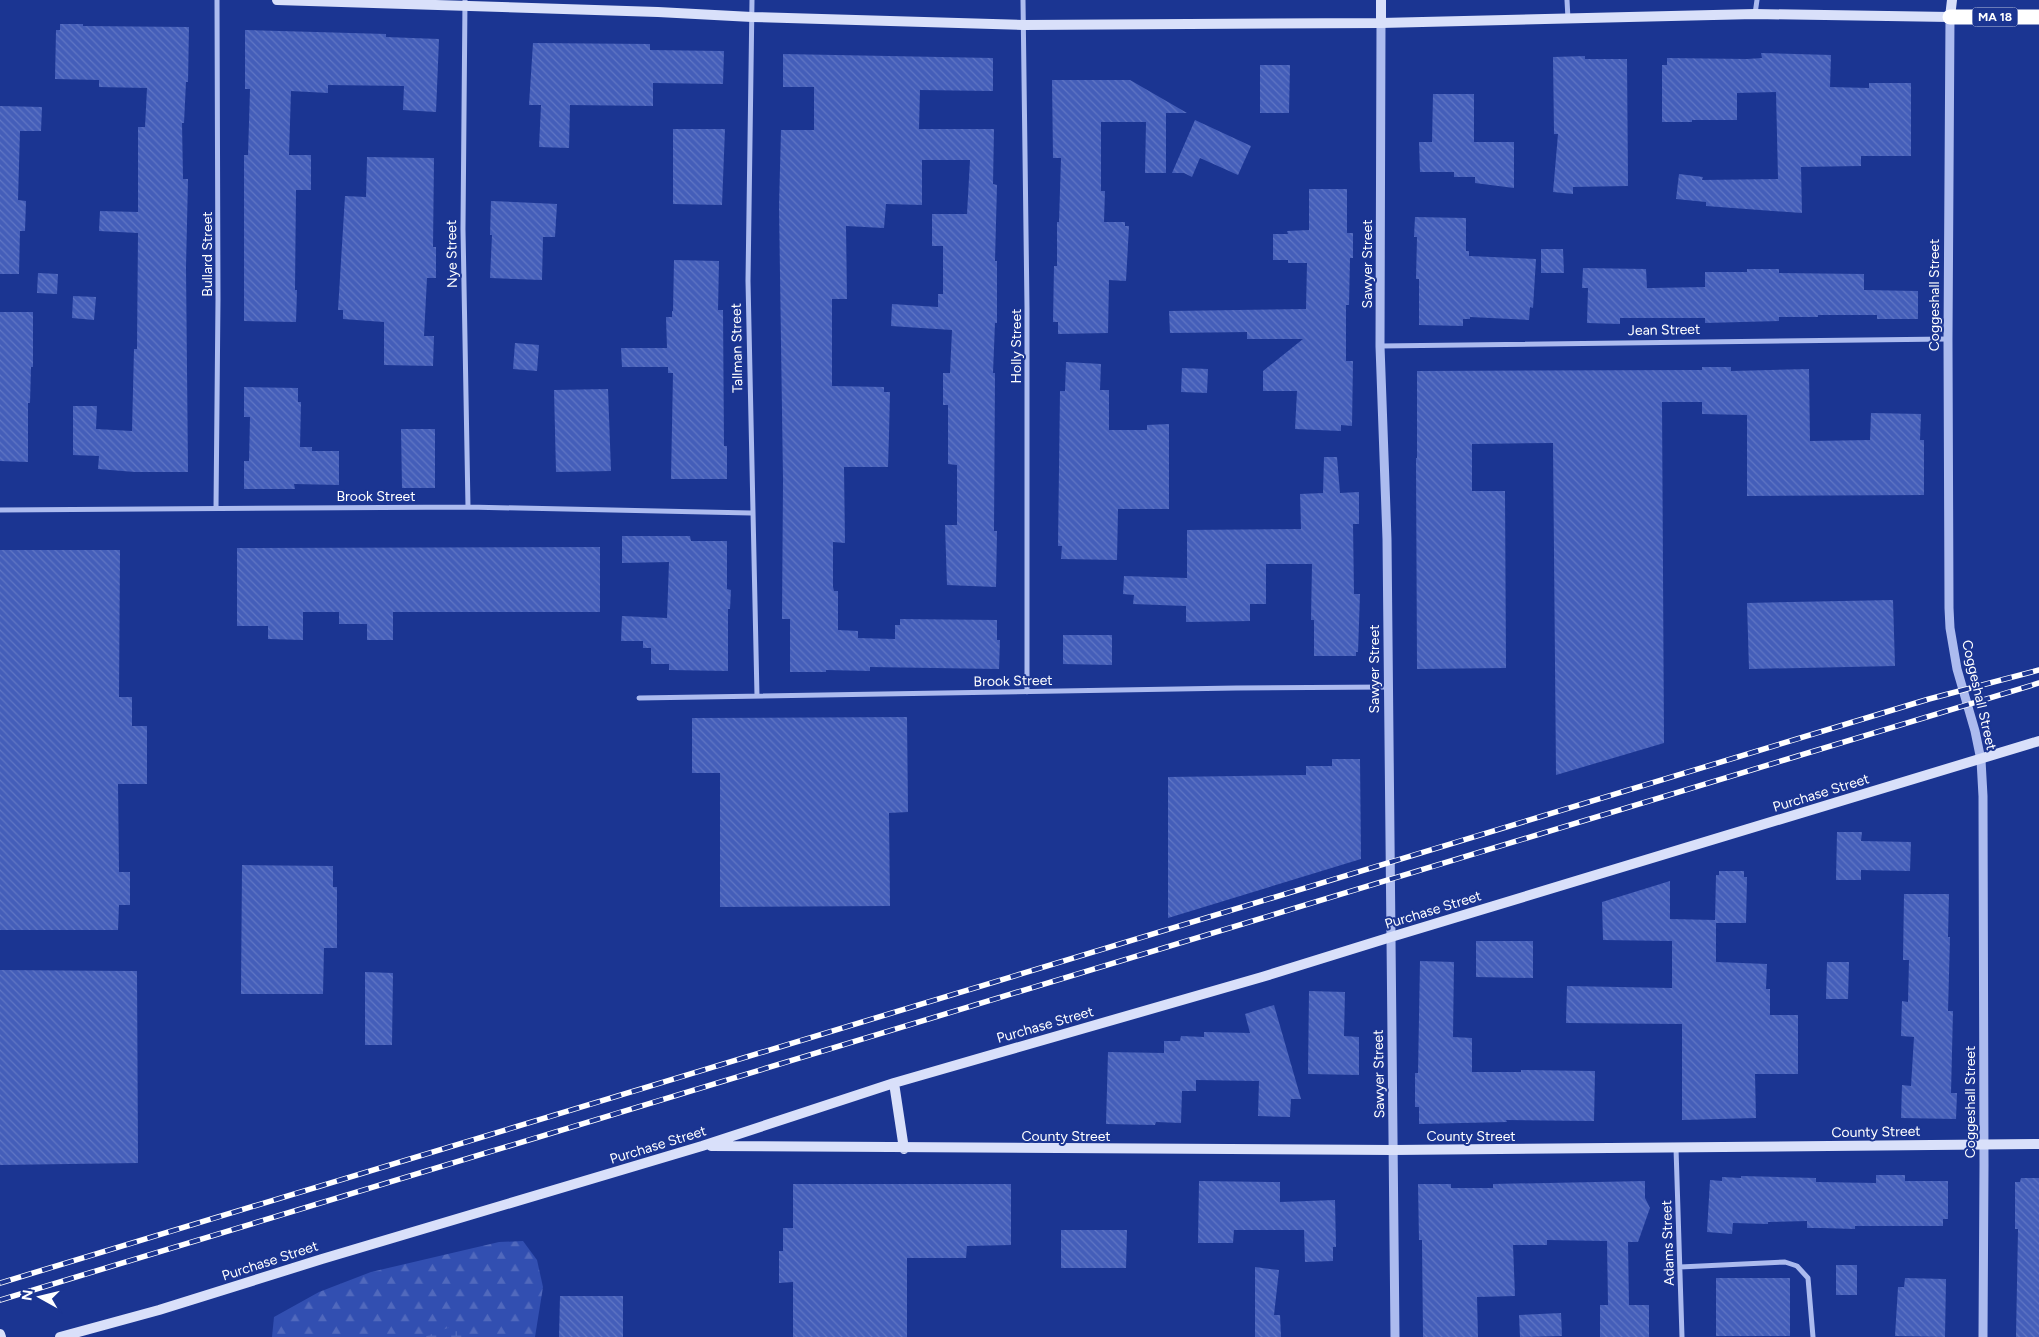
<svg xmlns="http://www.w3.org/2000/svg" width="2039" height="1337" font-family="Figtree,sans-serif">
  <style>
    .forest { fill: url(#forest-firs) }
    .wetland { fill: url(#wetland-marsh) }
    .building { fill: url(#building-back-hatch) }
    .lines { fill: none; stroke-linecap: round; stroke-linejoin: round }
    .minor { stroke: #acbbef; stroke-width: 5 }
    .tertiary { stroke: #acbbef; stroke-width: 9 }
    .secondary { stroke: #d9e0fa; stroke-width: 10 }
    .motorway { stroke: #fff; stroke-width: 15 }
    .rail-casing { stroke: #fff; stroke-width: 5.5 }
    .rail { stroke: #1b3592; stroke-width: 4; stroke-dasharray: 11; stroke-linecap: butt }
    .labels { text-anchor: middle; dominant-baseline: central; stroke-width: 4; stroke-linejoin: round; paint-order: stroke }
    .shield { fill: #1b3592; stroke: #bbc2de; stroke-width: 1 }
    .shield-label { font-size: 12px; font-weight: bold; fill: #fff }
    .street-label { font-size: 14px; fill: #fff; stroke: #1b3592 }
  </style>
  <defs>
    <pattern id="forest-firs" width="22" height="20" patternUnits="userSpaceOnUse" patternTransform="scale(1.25)"><rect width="22" height="20" fill="#324fb1"/><path d="M5 1l3.5 6h-7zM16 11l3.5 6h-7z" fill="#5169bd"/></pattern>
    <pattern id="wetland-marsh" width="20" height="14" patternUnits="userSpaceOnUse" patternTransform="scale(1.25)"><rect width="20" height="14" fill="#324fb1"/><path d="M1 5h8M5 5V1M11 12h8M15 12V8" fill="none" stroke="#5169bd"/></pattern>
    <pattern id="building-back-hatch" width="6" height="6" patternUnits="userSpaceOnUse" patternTransform="scale(1.25)"><rect width="6" height="6" fill="#445eb9"/><path d="M-1 5l2 2M0 0l6 6M5-1l2 2" fill="none" stroke="#6076c4"/></pattern>
  </defs>
  <rect width="100%" height="100%" fill="#1b3592"/>
  <!-- forest -->
  <path class="forest" d="M 523,1241 L 537,1260 L 543,1287 L 535,1337 L 272,1337 L 274,1317 L 319,1292 L 371,1272 L 499,1242 Z"/>
  <!-- wetland -->
  <path class="wetland" d="M 453,1326 L 464,1331 L 468,1337 L 424,1337 Z"/>
  <!-- building -->
  <path class="building" d="M 60,24 L 83,24 L 83,26 L 189,27 L 188,82 L 186,82 L 184,123 L 182,123 L 183,179 L 188,179 L 186,267 L 188,472 L 135,472 L 98,469 L 99,456 L 73,455 L 73,406 L 97,406 L 96,429 L 132,431 L 134,349 L 137,349 L 138,233 L 99,231 L 100,211 L 138,212 L 138,127 L 145,127 L 147,88 L 99,87 L 99,80 L 55,79 L 56,30 L 60,30 Z
    M 245,30 L 386,34 L 386,37 L 439,39 L 436,112 L 403,110 L 404,86 L 328,85 L 328,93 L 291,91 L 289,155 L 311,155 L 311,190 L 296,190 L 295,290 L 297,290 L 296,322 L 244,321 L 244,155 L 248,155 L 250,89 L 245,89 Z
    M 533,43 L 650,44 L 650,50 L 724,51 L 723,84 L 653,83 L 653,106 L 570,105 L 569,148 L 539,147 L 541,105 L 529,105 Z
    M 1761,53 L 1831,55 L 1830,87 L 1869,88 L 1869,83 L 1911,83 L 1911,156 L 1861,156 L 1861,166 L 1801,167 L 1802,213 L 1706,206 L 1706,202 L 1676,199 L 1679,174 L 1703,177 L 1702,180 L 1778,179 L 1776,92 L 1737,93 L 1737,120 L 1692,120 L 1692,122 L 1662,122 L 1662,65 L 1667,65 L 1667,58 L 1747,59 L 1762,58 Z
    M 783,54 L 993,58 L 993,91 L 920,90 L 919,129 L 994,129 L 993,184 L 997,185 L 995,261 L 997,261 L 997,323 L 995,323 L 993,373 L 995,373 L 994,531 L 997,531 L 996,587 L 947,585 L 945,525 L 957,525 L 957,465 L 948,464 L 948,405 L 943,405 L 943,373 L 950,373 L 952,330 L 891,326 L 892,304 L 938,307 L 938,294 L 943,294 L 943,246 L 932,246 L 932,214 L 967,214 L 970,160 L 922,160 L 922,205 L 886,204 L 884,228 L 846,226 L 847,299 L 832,299 L 832,386 L 884,387 L 884,392 L 890,392 L 889,435 L 888,467 L 844,467 L 845,543 L 833,542 L 833,587 L 834,591 L 838,591 L 838,630 L 858,631 L 858,638 L 895,639 L 895,625 L 900,625 L 900,619 L 997,620 L 997,640 L 1000,640 L 999,669 L 870,667 L 870,671 L 826,670 L 826,672 L 790,672 L 790,619 L 782,619 L 783,480 L 779,206 L 781,130 L 814,130 L 814,87 L 783,87 Z
    M 1585,56 L 1585,59 L 1627,59 L 1628,186 L 1573,187 L 1573,194 L 1553,192 L 1558,134 L 1554,134 L 1553,57 Z
    M 1260,65 L 1290,65 L 1289,113 L 1260,113 Z
    M 1052,80 L 1130,80 L 1187,113 L 1166,113 L 1166,173 L 1145,173 L 1146,122 L 1101,122 L 1101,191 L 1105,191 L 1104,222 L 1125,222 L 1125,226 L 1129,226 L 1126,281 L 1109,280 L 1108,333 L 1058,334 L 1058,322 L 1053,322 L 1054,266 L 1057,266 L 1057,222 L 1059,222 L 1061,158 L 1053,158 Z
    M 1433,94 L 1474,94 L 1474,142 L 1514,142 L 1514,188 L 1475,183 L 1475,177 L 1454,177 L 1454,172 L 1420,172 L 1419,142 L 1432,142 Z
    M 0,106 L 42,107 L 41,131 L 20,131 L 18,200 L 26,201 L 25,231 L 20,231 L 19,274 L 0,274 Z
    M 1195,120 L 1251,146 L 1238,175 L 1200,158 L 1192,177 L 1184,173 L 1172,173 Z
    M 673,129 L 725,129 L 722,205 L 673,204 Z
    M 367,157 L 434,158 L 433,247 L 436,247 L 436,278 L 427,278 L 424,336 L 434,336 L 433,366 L 384,365 L 384,322 L 343,319 L 343,310 L 338,310 L 345,196 L 366,197 Z
    M 1309,189 L 1347,189 L 1347,233 L 1353,233 L 1353,258 L 1350,258 L 1349,305 L 1346,305 L 1346,361 L 1353,361 L 1352,426 L 1341,425 L 1341,431 L 1295,429 L 1297,391 L 1263,391 L 1263,371 L 1303,339 L 1247,339 L 1247,332 L 1170,333 L 1169,311 L 1306,309 L 1307,263 L 1288,263 L 1288,260 L 1273,260 L 1273,234 L 1288,234 L 1287,231 L 1309,230 Z
    M 491,201 L 557,204 L 555,237 L 543,237 L 542,280 L 490,278 L 492,235 L 490,235 Z
    M 1415,217 L 1466,218 L 1466,251 L 1469,251 L 1469,256 L 1536,259 L 1533,308 L 1530,307 L 1529,320 L 1470,317 L 1470,319 L 1463,319 L 1463,326 L 1419,325 L 1419,279 L 1416,279 L 1417,237 L 1414,237 Z
    M 1541,249 L 1563,249 L 1564,273 L 1541,273 Z
    M 674,260 L 719,261 L 718,310 L 723,310 L 724,446 L 727,446 L 727,479 L 671,479 L 673,373 L 668,373 L 668,367 L 622,367 L 621,348 L 667,348 L 666,317 L 672,317 L 672,311 L 673,311 Z
    M 1583,268 L 1646,269 L 1647,288 L 1651,288 L 1705,287 L 1705,272 L 1747,272 L 1747,269 L 1779,269 L 1779,273 L 1864,274 L 1864,290 L 1918,291 L 1918,319 L 1877,319 L 1877,315 L 1818,315 L 1818,317 L 1779,317 L 1779,321 L 1705,323 L 1705,318 L 1620,318 L 1620,324 L 1587,323 L 1588,288 L 1582,288 Z
    M 38,273 L 58,274 L 57,294 L 37,293 Z
    M 73,296 L 96,297 L 94,320 L 72,318 Z
    M 0,312 L 33,312 L 33,367 L 31,367 L 30,403 L 28,403 L 28,462 L 0,461 Z
    M 515,343 L 539,345 L 537,371 L 513,369 Z
    M 1066,362 L 1101,364 L 1100,390 L 1109,390 L 1109,430 L 1147,430 L 1147,425 L 1169,424 L 1169,509 L 1118,509 L 1117,560 L 1061,559 L 1062,546 L 1058,546 L 1060,391 L 1065,391 Z
    M 1702,367 L 1731,367 L 1731,371 L 1809,369 L 1810,441 L 1870,440 L 1871,413 L 1921,414 L 1920,440 L 1924,440 L 1924,495 L 1747,496 L 1747,415 L 1702,414 L 1702,402 L 1662,402 L 1664,743 L 1556,775 L 1553,443 L 1472,444 L 1472,491 L 1505,491 L 1506,668 L 1417,669 L 1416,458 L 1417,458 L 1417,371 L 1702,370 Z
    M 1182,368 L 1208,369 L 1207,393 L 1181,392 Z
    M 244,387 L 298,388 L 298,402 L 301,402 L 300,447 L 312,447 L 312,451 L 339,451 L 339,485 L 294,484 L 295,489 L 244,489 L 244,461 L 249,461 L 250,417 L 244,417 Z
    M 608,389 L 611,471 L 556,472 L 554,390 Z
    M 401,429 L 435,429 L 435,488 L 402,488 Z
    M 1324,457 L 1337,457 L 1340,493 L 1359,492 L 1359,524 L 1353,524 L 1354,594 L 1360,594 L 1358,652 L 1356,652 L 1356,656 L 1314,656 L 1314,620 L 1311,620 L 1312,564 L 1266,564 L 1266,604 L 1250,604 L 1250,621 L 1186,622 L 1186,606 L 1133,604 L 1134,595 L 1123,594 L 1124,576 L 1187,578 L 1187,530 L 1301,529 L 1300,494 L 1323,493 Z
    M 622,536 L 690,536 L 691,541 L 727,541 L 727,589 L 731,590 L 730,609 L 728,609 L 728,671 L 669,670 L 669,664 L 651,664 L 651,648 L 643,648 L 643,641 L 621,641 L 622,616 L 667,618 L 669,562 L 622,563 Z
    M 600,547 L 600,612 L 393,612 L 393,640 L 367,640 L 367,624 L 339,624 L 339,612 L 303,612 L 303,640 L 268,639 L 268,626 L 237,626 L 237,548 Z
    M 0,550 L 120,550 L 119,697 L 132,697 L 132,726 L 147,726 L 147,784 L 118,784 L 119,872 L 130,872 L 130,905 L 119,905 L 118,930 L 0,930 Z
    M 1893,600 L 1895,666 L 1749,669 L 1747,603 Z
    M 1063,635 L 1112,635 L 1112,665 L 1063,664 Z
    M 907,717 L 908,812 L 889,813 L 890,906 L 720,907 L 720,773 L 692,773 L 692,718 Z
    M 1332,759 L 1360,759 L 1361,859 L 1168,918 L 1168,777 L 1306,775 L 1306,766 L 1332,766 Z
    M 1837,832 L 1862,832 L 1861,841 L 1911,842 L 1910,871 L 1861,870 L 1861,880 L 1836,880 Z
    M 242,865 L 333,866 L 333,887 L 337,887 L 337,948 L 324,948 L 323,994 L 241,994 Z
    M 1719,871 L 1744,871 L 1744,877 L 1747,877 L 1746,923 L 1716,923 L 1716,962 L 1767,964 L 1766,989 L 1770,989 L 1770,1015 L 1798,1015 L 1798,1074 L 1755,1074 L 1756,1118 L 1682,1120 L 1682,1024 L 1566,1023 L 1567,986 L 1672,988 L 1672,941 L 1603,940 L 1602,902 L 1670,881 L 1670,919 L 1715,920 L 1716,875 L 1719,875 Z
    M 1904,894 L 1949,894 L 1948,937 L 1950,937 L 1948,1011 L 1953,1011 L 1951,1093 L 1957,1093 L 1956,1119 L 1901,1118 L 1902,1085 L 1911,1086 L 1914,1037 L 1901,1036 L 1902,1001 L 1908,1002 L 1909,960 L 1903,960 Z
    M 1476,941 L 1533,941 L 1533,978 L 1476,977 Z
    M 1420,961 L 1454,962 L 1453,1037 L 1472,1038 L 1472,1072 L 1521,1072 L 1521,1070 L 1595,1071 L 1594,1121 L 1506,1120 L 1507,1122 L 1419,1124 L 1419,1107 L 1415,1107 L 1415,1073 L 1418,1073 Z
    M 1827,962 L 1849,962 L 1848,999 L 1826,999 Z
    M 0,970 L 137,971 L 138,1163 L 0,1165 Z
    M 365,972 L 393,973 L 392,1045 L 365,1045 Z
    M 1309,991 L 1345,992 L 1344,1036 L 1359,1037 L 1359,1075 L 1308,1074 Z
    M 1274,1005 L 1301,1099 L 1291,1099 L 1290,1117 L 1258,1116 L 1259,1081 L 1196,1080 L 1196,1091 L 1182,1091 L 1181,1123 L 1156,1122 L 1155,1125 L 1106,1124 L 1108,1052 L 1164,1053 L 1164,1041 L 1180,1041 L 1181,1036 L 1204,1037 L 1204,1032 L 1250,1033 L 1245,1014 Z
    M 1876,1175 L 1905,1175 L 1905,1181 L 1948,1181 L 1948,1219 L 1943,1219 L 1943,1226 L 1855,1226 L 1855,1229 L 1822,1228 L 1807,1228 L 1807,1221 L 1768,1222 L 1768,1224 L 1733,1223 L 1732,1234 L 1707,1232 L 1710,1180 L 1722,1181 L 1722,1177 L 1741,1178 L 1741,1176 L 1816,1178 L 1816,1182 L 1876,1183 Z
    M 2021,1178 L 2039,1178 L 2039,1337 L 2016,1337 L 2018,1229 L 2015,1229 L 2015,1182 L 2020,1182 Z
    M 1199,1181 L 1280,1182 L 1280,1202 L 1335,1200 L 1336,1247 L 1333,1247 L 1333,1261 L 1305,1262 L 1304,1230 L 1234,1230 L 1233,1243 L 1198,1243 Z
    M 1645,1181 L 1645,1198 L 1650,1208 L 1638,1242 L 1628,1242 L 1629,1305 L 1649,1305 L 1649,1337 L 1600,1337 L 1600,1305 L 1608,1305 L 1607,1241 L 1547,1240 L 1547,1245 L 1513,1245 L 1515,1296 L 1477,1297 L 1478,1337 L 1423,1337 L 1422,1240 L 1419,1240 L 1418,1184 L 1451,1184 L 1451,1188 L 1493,1188 L 1493,1184 Z
    M 793,1184 L 1011,1184 L 1011,1245 L 967,1246 L 966,1258 L 907,1258 L 907,1337 L 793,1337 L 793,1282 L 779,1283 L 779,1251 L 783,1251 L 783,1228 L 793,1228 Z
    M 1061,1230 L 1127,1230 L 1126,1268 L 1061,1268 Z
    M 1836,1265 L 1857,1265 L 1857,1295 L 1836,1295 Z
    M 1255,1267 L 1279,1270 L 1274,1315 L 1280,1315 L 1281,1337 L 1255,1337 Z
    M 1716,1278 L 1790,1278 L 1790,1336 L 1716,1336 Z
    M 1905,1278 L 1946,1279 L 1945,1337 L 1895,1336 L 1898,1287 L 1904,1287 Z
    M 560,1296 L 623,1296 L 623,1337 L 559,1337 Z
    M 1561,1313 L 1562,1336 L 1520,1337 L 1519,1315 Z"/>
  <g class="lines">
    <!-- minor -->
    <path class="minor" d="M 465,0 L 463,229 L 468,507
      M 752,0 L 748,281 L 757,696
      M 1023,0 L 1027,308 L 1027,692
      M 1567,0 L 1568,19
      M 1755,14 L 1757,0
      M 1380,346 L 1948,339
      M 216,508 L 218,299 L 217,0
      M 0,510 L 468,507 L 751,513
      M 639,698 L 1236,688 L 1388,687
      M 1676,1148 L 1682,1337
      M 1680,1267 L 1785,1262 L 1797,1266 L 1808,1278 L 1813,1337"/>
    <!-- tertiary -->
    <path class="tertiary" d="M 1950,17 L 1948,339 L 1949,608 L 1950,628 L 1957,669 L 1975,731 L 1981,760 L 1983,796 L 1984,1165 L 1983,1337
      M 1381,23 L 1380,346 L 1387,539 L 1395,1337"/>
    <!-- secondary -->
    <path class="secondary" d="M 277,0 L 658,12 L 752,17 L 1023,25 L 1381,23 L 1755,14 L 1950,17 L 1952,0
      M 1381,0 L 1381,23
      M 894,1083 L 904,1149
      M 711,1146 L 1393,1150 L 2039,1144
      M 0,1334 L 1,1337
      M 60,1337 L 159,1310 L 322,1259 L 702,1146 L 894,1083 L 1262,977 L 1391,937 L 2039,741"/>
    <!-- motorway -->
    <path class="motorway" d="M 1950,17 L 2039,17"/>
    <!-- rail casing -->
    <g class="rail-casing">
      <path id="rail" d="M 0,1283 L 1929,699 L 2039,670
        M 0,1300 L 2039,683"/>
    </g>
    <!-- rail -->
    <use href="#rail" class="rail"/>
  </g>
  <g class="labels">
    <!-- shield labels -->
    <rect class="shield" x="1972.5" y="7.5" width="45" height="19" rx="4"/>
    <g class="shield-label">
      <text x="1995" y="17">MA 18</text>
    </g>
    <!-- street labels -->
    <g class="street-label">
      <text transform="translate(207 254) rotate(-90)">Bullard Street</text>
      <text transform="translate(452 254) rotate(-91)">Nye Street</text>
      <text transform="translate(1367 264) rotate(-90)">Sawyer Street</text>
      <text transform="translate(1934 295) rotate(-90)">Coggeshall Street</text>
      <text transform="translate(1664 330) rotate(-1)">Jean Street</text>
      <text transform="translate(1016 346) rotate(-90)">Holly Street</text>
      <text transform="translate(737 348) rotate(-91)">Tallman Street</text>
      <text x="376" y="496">Brook Street</text>
      <text transform="translate(1374 669) rotate(-90)">Sawyer Street</text>
      <text transform="translate(1013 681) rotate(-1)">Brook Street</text>
      <text transform="translate(1979 695) rotate(77)">Coggeshall Street</text>
      <text transform="translate(1821 793) rotate(-17)">Purchase Street</text>
      <text transform="translate(1433 910) rotate(-17)">Purchase Street</text>
      <text transform="translate(1045 1025) rotate(-16)">Purchase Street</text>
      <text transform="translate(1379 1074) rotate(-91)">Sawyer Street</text>
      <text transform="translate(1970 1102) rotate(-90)">Coggeshall Street</text>
      <text transform="translate(1876 1132) rotate(-1)">County Street</text>
      <text x="1066" y="1136">County Street</text>
      <text x="1471" y="1136">County Street</text>
      <text transform="translate(658 1145) rotate(-17)">Purchase Street</text>
      <text transform="translate(1668 1243) rotate(-92)">Adams Street</text>
      <text transform="translate(270 1261) rotate(-18)">Purchase Street</text>
    </g>
  </g>
  <!-- north arrow -->
  <g transform="translate(40 1297) rotate(278)" stroke="#1b3592" stroke-width="4" paint-order="stroke">
  <path d="M0-4L9 19L0 12L-9 19Z" fill="#ffffff"/>
  <text y="-8" font-size="14" font-weight="bold" text-anchor="middle" fill="#ffffff">N</text>
  </g>
</svg>
